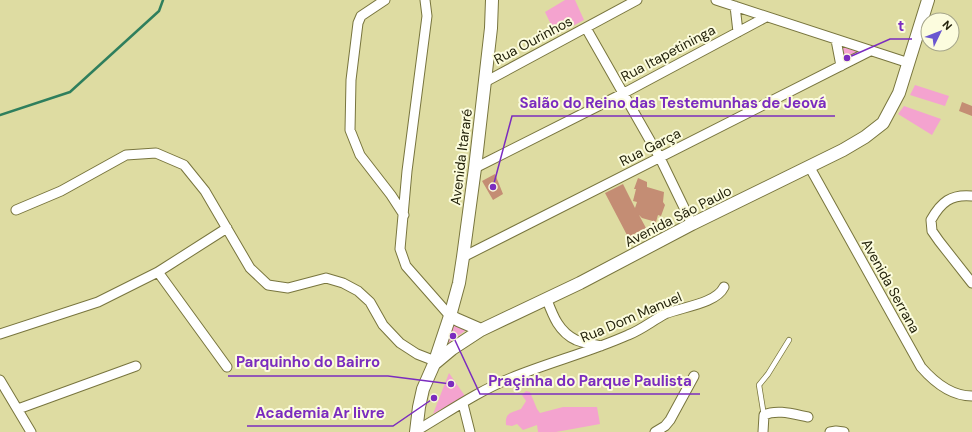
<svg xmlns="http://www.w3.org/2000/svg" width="972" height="432" font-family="'DM Sans',sans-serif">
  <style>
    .green { fill: #f4a3cf }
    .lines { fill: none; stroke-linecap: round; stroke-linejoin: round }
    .stream { stroke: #2f7f5d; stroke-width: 2.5 }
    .building { fill: #c48d74 }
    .lane-casing { stroke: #78753e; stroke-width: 6 }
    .street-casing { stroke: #78753e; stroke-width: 11 }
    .secondary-casing { stroke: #78753e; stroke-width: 14 }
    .lane { stroke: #fff; stroke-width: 4.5 }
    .street { stroke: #fff; stroke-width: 9 }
    .secondary { stroke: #fff; stroke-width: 12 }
    .labels { text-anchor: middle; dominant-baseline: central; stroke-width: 4; stroke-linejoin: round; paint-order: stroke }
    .street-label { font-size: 14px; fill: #23220b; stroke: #fcfcde }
    .leader { fill: none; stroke: #7b2cbf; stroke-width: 1.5 }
    .callout-dot { fill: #7b2cbf; stroke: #fcfcde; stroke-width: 1.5 }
    .callout-label { font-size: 15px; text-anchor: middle; font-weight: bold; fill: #7b2cbf; stroke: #fcfcde; stroke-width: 4; stroke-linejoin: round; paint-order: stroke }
  </style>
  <rect width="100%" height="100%" fill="#dedca2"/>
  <!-- green -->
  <path class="green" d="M 565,0 L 575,0 L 584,20 L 556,35 L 545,12 Z
    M 838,42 L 864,52 L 842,64 Z
    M 915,85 L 949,96 L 945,106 L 910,95 Z
    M 904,106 L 941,119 L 932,135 L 898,114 Z
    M 451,322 L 469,328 L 447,344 Z
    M 449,373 L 465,396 L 433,414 Z
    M 526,391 L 530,392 L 537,409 L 540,413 L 563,407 L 597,407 L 600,424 L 556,432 L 538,432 L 537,425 L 523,430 L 517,424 L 512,426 L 506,425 C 505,412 511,413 521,409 L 526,401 L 522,395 Z"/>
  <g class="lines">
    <!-- stream -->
    <path class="stream" d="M 0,115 L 70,92 L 159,11 L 163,0"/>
  </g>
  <!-- building -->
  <path class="building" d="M 962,102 L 972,106 L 972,116 L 959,111 Z
    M 495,174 L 503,194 L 493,200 L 482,181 Z
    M 638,178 L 647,182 L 647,187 L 664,192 L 663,202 L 665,205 L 661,216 L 658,215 L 656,222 L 642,218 L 639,215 L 646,228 L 628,237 L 605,193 L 623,184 L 635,208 L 637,202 L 633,201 L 636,189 L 634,189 Z"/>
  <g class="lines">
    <!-- lane casing -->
    <g class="lane-casing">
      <path id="lane" d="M 764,416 L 759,385 L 768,374 L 789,340"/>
    </g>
    <!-- street casing -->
    <g class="street-casing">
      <path id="street" d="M 385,0 L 361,16 L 358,23 L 351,80 L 350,130 L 360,155 L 391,195 L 404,215
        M 425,0 L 427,16 L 407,171 L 400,249 L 406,266 L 450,316
        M 716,0 L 909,63
        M 735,6 L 738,32
        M 586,28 L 660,158 L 692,224
        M 836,40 L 841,66
        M 485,82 L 637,0
        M 809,166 L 921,367 C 934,382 952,396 972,396
        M 475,168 L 624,93 L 766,17
        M 972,196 C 951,194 941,202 931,220 L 932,231 L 939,241 L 972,283
        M 16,210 L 61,191 L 126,155 L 156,153 L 184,165 L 205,191 L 250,268 L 268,285 L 288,288 L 326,278 L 343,283 L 358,291 L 370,302 L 383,325 L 400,343 L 417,354 L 435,361
        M 463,257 L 870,51
        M 158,272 L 227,367
        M 547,300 C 553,316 559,332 576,340 C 583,343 593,344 601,346
        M 0,334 L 98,302 L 158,272 L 227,228
        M 0,380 L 31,432
        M 463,404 L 470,432
        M 18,409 L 136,366
        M 416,431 C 447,413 478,391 511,378 C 550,362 590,352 628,335 C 641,330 652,321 665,314 C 681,307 716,304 724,287
        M 655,432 L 665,426 L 670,420 L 694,376
        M 763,432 L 764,415 C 777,409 793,414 808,417
        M 830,432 L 836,431 L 844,432"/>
    </g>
    <!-- secondary casing -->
    <g class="secondary-casing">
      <path id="secondary" d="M 450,316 L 458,320 L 481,330
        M 434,364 L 452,349 L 481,330 L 580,283 L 692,224 L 843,150 L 865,137 L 883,123 L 899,93 L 928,0
        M 416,432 L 419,407 L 423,389 L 434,364 L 450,316 L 459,283 L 463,257 L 475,168 L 491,28 L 492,0"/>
    </g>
    <!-- lane -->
    <use href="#lane" class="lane"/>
    <!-- street -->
    <use href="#street" class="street"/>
    <!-- secondary -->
    <use href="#secondary" class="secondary"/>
  </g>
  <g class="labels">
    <!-- street labels -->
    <g class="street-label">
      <text transform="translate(533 40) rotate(-28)">Rua Ourinhos</text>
      <text transform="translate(668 53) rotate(-28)">Rua Itapetininga</text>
      <text transform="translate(650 147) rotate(-27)">Rua Garça</text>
      <text transform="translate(461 157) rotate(-83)">Avenida Itararé</text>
      <text transform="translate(678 216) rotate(-27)">Avenida São Paulo</text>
      <text transform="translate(891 286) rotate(61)">Avenida Serrana</text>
      <text transform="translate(631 317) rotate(-23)">Rua Dom Manuel</text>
    </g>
  </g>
  <!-- callouts -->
  <path class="leader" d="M847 58L890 39H912M493 187L512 116H835M451 384L388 376H228M453 336L480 394H700M434 398L393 426H247"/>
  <g class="callout-dot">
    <circle cx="847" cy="58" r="4"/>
    <circle cx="493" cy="187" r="4"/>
    <circle cx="451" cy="384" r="4"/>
    <circle cx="453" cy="336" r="4"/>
    <circle cx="434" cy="398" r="4"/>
  </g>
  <g class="callout-label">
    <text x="901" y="31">t</text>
    <text x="673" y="108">Salão do Reino das Testemunhas de Jeová</text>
    <text x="308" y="367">Parquinho do Bairro</text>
    <text x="590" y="386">Praçinha do Parque Paulista</text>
    <text x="320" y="418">Academia Ar livre</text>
  </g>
  <!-- north arrow -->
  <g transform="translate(940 32) rotate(47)"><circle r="19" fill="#fcfcde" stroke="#a5a58a"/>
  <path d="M0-3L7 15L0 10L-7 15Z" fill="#6a56d0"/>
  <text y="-6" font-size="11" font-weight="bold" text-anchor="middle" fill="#23220b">N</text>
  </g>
</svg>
